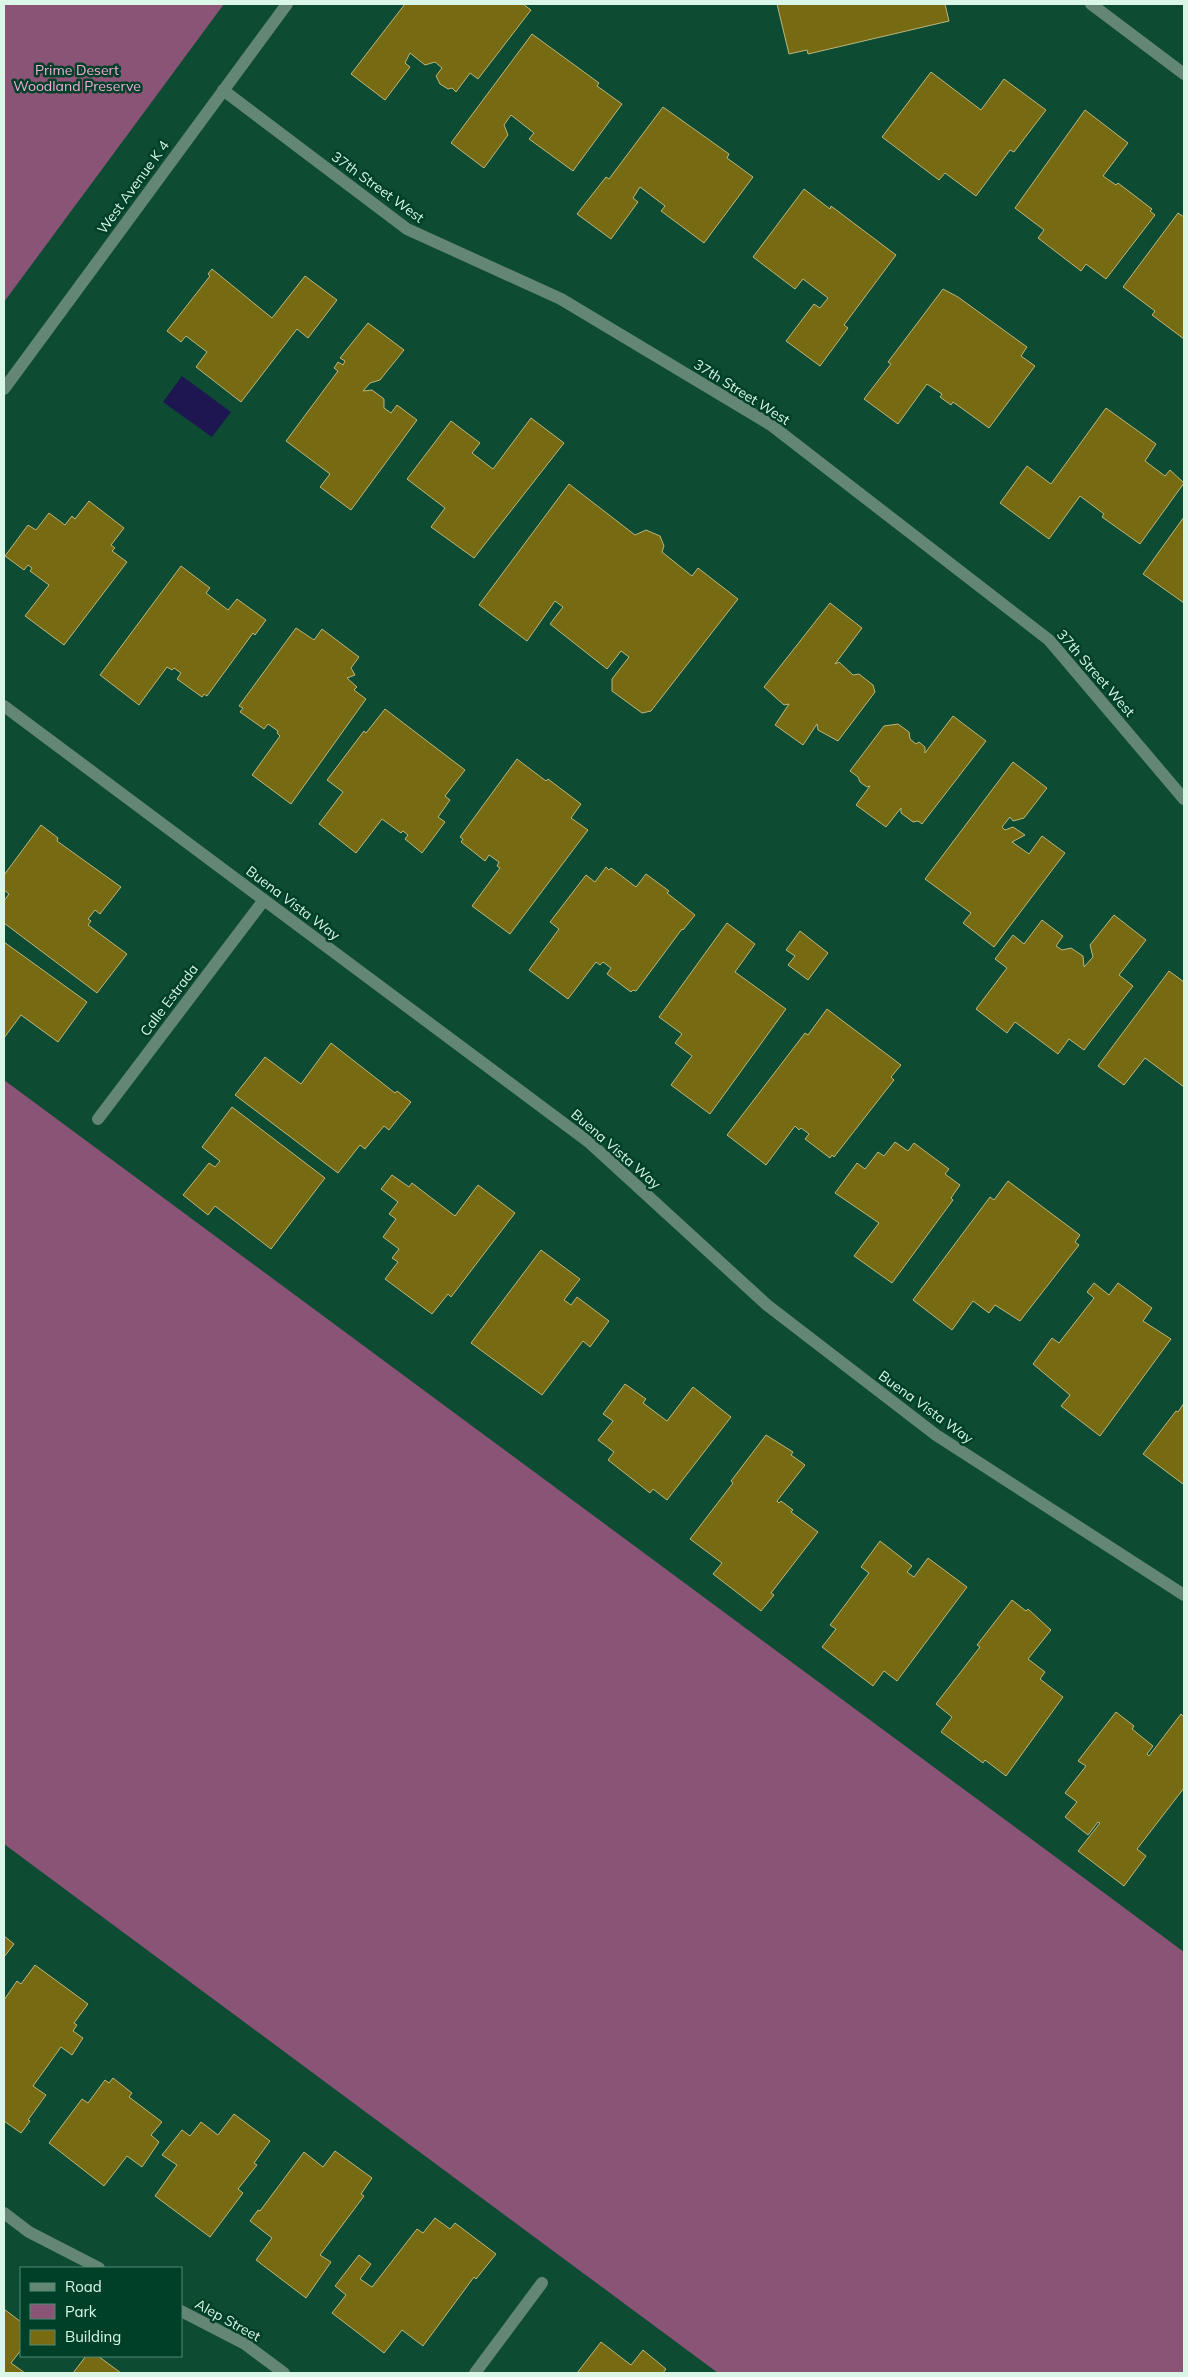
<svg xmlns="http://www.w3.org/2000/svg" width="1188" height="2377" font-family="Mulish,sans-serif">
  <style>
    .green { fill: #8a5476 }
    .water { fill: #1d1651 }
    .building { fill: #766b12; stroke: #bcb57e }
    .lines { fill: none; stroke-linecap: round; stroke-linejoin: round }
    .minor { stroke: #648674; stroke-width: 12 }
    .labels { text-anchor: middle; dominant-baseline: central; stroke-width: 5; stroke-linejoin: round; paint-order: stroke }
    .park-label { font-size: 14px; fill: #f7abda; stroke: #004029 }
    .street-label { font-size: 14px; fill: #d9f6e6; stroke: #004029 }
  </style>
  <rect width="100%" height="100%" fill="#0d4b33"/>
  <!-- green -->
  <path class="green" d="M 4,4 L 224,4 L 4,302 Z
    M 4,1080 L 1184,1952 L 1184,2373 L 718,2373 L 4,1844 Z"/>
  <!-- water -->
  <path class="water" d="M 182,376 L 231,412 L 212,437 L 163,402 Z"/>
  <!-- building -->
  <path class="building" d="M 405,4 L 523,4 L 531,10 L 478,79 L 470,73 L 456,92 L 452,88 L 448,89 L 440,84 L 436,76 L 442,68 L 435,62 L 425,65 L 410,53 L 405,63 L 410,67 L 385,100 L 351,74 Z
    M 777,4 L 945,4 L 949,21 L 808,54 L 807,50 L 789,54 Z
    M 532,34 L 599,83 L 597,86 L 622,104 L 573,171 L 529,139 L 534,133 L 511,115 L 504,125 L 508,135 L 484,168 L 451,143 Z
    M 931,72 L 981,110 L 1004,79 L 1046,110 L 1014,152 L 1010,150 L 976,196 L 945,173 L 939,180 L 882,137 Z
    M 663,107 L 729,154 L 727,158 L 753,177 L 704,243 L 661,211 L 665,206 L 640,187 L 633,198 L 638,202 L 611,239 L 577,214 L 606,177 L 609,179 Z
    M 1085,110 L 1128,143 L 1103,176 L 1116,185 L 1118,183 L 1152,209 L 1150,211 L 1155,215 L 1106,279 L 1086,264 L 1081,271 L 1038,238 L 1044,230 L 1015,208 Z
    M 804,189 L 830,209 L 831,206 L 896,255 L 844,325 L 848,328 L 820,366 L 786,341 L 814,304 L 820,308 L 828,298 L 803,279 L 795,289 L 753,257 Z
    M 1178,213 L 1184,217 L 1184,339 L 1152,315 L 1155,311 L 1123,287 Z
    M 212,269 L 272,318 L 305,276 L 337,300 L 308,338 L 297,329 L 241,402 L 196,367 L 207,352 L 186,336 L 181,342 L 167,331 L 210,276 L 208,274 Z
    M 943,289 L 958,297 L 1027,347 L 1021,356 L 1035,366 L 989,428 L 953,402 L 951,405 L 940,397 L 942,394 L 927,384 L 898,424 L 864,399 L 891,364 L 888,362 Z
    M 368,323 L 404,350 L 380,380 L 370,383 L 363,391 L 372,390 L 384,399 L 384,408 L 391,413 L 397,405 L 417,420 L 351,510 L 320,487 L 330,474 L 286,441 L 338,371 L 334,368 L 338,362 L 343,365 L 345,361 L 340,358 Z
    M 1106,408 L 1156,444 L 1145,461 L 1165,476 L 1170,470 L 1184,483 L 1140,544 L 1102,517 L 1104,514 L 1080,496 L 1049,539 L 1000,503 L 1027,466 L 1051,484 Z
    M 531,418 L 564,443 L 474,558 L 431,527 L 445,508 L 407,479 L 451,421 L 480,443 L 472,453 L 493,469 Z
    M 569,484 L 635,535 L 646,530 L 660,536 L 664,546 L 662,552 L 692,576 L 698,568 L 738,599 L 651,711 L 642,713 L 612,691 L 612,679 L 629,657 L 621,651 L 607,669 L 550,624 L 563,607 L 555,601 L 527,641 L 479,605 Z
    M 89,501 L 124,528 L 111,545 L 115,548 L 112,551 L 127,562 L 64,645 L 25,616 L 49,585 L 30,571 L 32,568 L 28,565 L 24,570 L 5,556 L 28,525 L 36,530 L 49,513 L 65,525 L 72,516 L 75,519 Z
    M 1184,517 L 1184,603 L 1143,574 Z
    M 181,566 L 210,588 L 206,593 L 228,610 L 237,599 L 266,620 L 255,635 L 253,633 L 207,696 L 204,694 L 202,697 L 177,679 L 181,673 L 174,668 L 172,670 L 167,667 L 139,705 L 100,675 Z
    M 830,603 L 862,628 L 835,664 L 839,662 L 853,675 L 859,674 L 873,685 L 875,692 L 838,741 L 818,730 L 817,724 L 803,745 L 775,725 L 789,704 L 784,705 L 764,687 Z
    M 296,628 L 314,640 L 322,629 L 359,657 L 351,668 L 355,675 L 347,678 L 357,687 L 354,690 L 366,699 L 291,804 L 252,775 L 280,736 L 277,733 L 278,731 L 268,724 L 264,729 L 240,712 L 243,708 L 239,706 Z
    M 385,709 L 465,770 L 445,796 L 450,800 L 438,817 L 445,822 L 422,853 L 405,839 L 408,835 L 403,831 L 401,833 L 382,819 L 356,853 L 319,824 L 343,792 L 327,780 L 364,731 L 366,733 Z
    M 953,716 L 986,741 L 922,824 L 918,821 L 913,822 L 901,813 L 901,808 L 886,827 L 856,805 L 870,786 L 867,787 L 860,782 L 858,777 L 850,771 L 884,726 L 898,724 L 909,732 L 910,739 L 916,744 L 919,742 L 925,747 L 925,753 Z
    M 517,759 L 546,781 L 548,779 L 581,804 L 571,818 L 588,830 L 510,934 L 472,906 L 500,868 L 497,866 L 499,862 L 489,855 L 485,861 L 461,842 L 463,839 L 460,837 Z
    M 1013,762 L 1047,788 L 1024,818 L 1013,821 L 1010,817 L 1002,827 L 1005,830 L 1013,827 L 1025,835 L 1012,842 L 1029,854 L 1042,836 L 1065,853 L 994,947 L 963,923 L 971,913 L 925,879 Z
    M 41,825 L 58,838 L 57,841 L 121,887 L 100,914 L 95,910 L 88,919 L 91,921 L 88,925 L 127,954 L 97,993 L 4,923 L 4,901 L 9,894 L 4,890 L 4,875 Z
    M 606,867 L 609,870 L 611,868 L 636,887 L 646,874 L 669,891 L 667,893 L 695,915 L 683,930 L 682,929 L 636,991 L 633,990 L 631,992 L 607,974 L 611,968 L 603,962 L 600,965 L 596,962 L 568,999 L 529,970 L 559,929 L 550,922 L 586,875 L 595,882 Z
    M 1114,915 L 1146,940 L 1119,975 L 1133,986 L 1084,1050 L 1069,1039 L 1058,1054 L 1015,1022 L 1007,1033 L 976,1009 L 1007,968 L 995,959 L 1013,935 L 1024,944 L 1042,920 L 1063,936 L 1056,946 L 1062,950 L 1071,948 L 1083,956 L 1084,967 L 1093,957 L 1090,945 Z
    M 727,923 L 755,944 L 735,972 L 786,1009 L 710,1114 L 671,1085 L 692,1056 L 675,1043 L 682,1034 L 659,1017 Z
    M 800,931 L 828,953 L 808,980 L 788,965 L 795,956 L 786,950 Z
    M 4,942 L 87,1002 L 58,1042 L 21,1015 L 4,1038 Z
    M 1169,971 L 1184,982 L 1184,1087 L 1145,1058 L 1124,1085 L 1098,1066 Z
    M 827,1009 L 901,1065 L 891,1077 L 894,1080 L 834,1157 L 832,1155 L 830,1158 L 805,1139 L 809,1134 L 801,1128 L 799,1130 L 795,1126 L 766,1165 L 727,1135 L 805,1033 L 808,1035 Z
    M 331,1043 L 395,1093 L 397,1091 L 411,1102 L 389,1130 L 384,1126 L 365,1149 L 360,1145 L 338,1173 L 235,1095 L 265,1057 L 301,1084 Z
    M 232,1107 L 325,1178 L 271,1249 L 215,1206 L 208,1215 L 183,1195 L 209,1163 L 215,1167 L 220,1161 L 202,1147 Z
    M 895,1142 L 908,1151 L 914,1143 L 949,1169 L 945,1174 L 960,1185 L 951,1198 L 953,1200 L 892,1283 L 854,1256 L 879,1223 L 835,1193 L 857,1163 L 865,1169 L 878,1152 L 884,1156 Z
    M 392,1175 L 409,1187 L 412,1183 L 455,1216 L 478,1185 L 515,1213 L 451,1297 L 448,1294 L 432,1314 L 385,1279 L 398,1262 L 392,1258 L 399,1249 L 383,1237 L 396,1219 L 389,1214 L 398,1202 L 381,1189 Z
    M 1008,1181 L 1080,1235 L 1075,1242 L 1079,1245 L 1020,1321 L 995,1305 L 989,1313 L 973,1301 L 952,1330 L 913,1300 L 990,1197 L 994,1200 Z
    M 541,1250 L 580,1279 L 564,1300 L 571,1305 L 577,1297 L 609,1321 L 590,1347 L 583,1341 L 542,1395 L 471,1343 Z
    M 1094,1283 L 1109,1295 L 1118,1283 L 1152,1308 L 1143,1321 L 1171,1339 L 1100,1436 L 1061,1406 L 1070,1395 L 1033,1364 L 1052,1338 L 1059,1343 L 1094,1298 L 1087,1292 Z
    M 625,1384 L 646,1399 L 643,1403 L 667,1421 L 693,1387 L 731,1417 L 667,1500 L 653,1489 L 650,1493 L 608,1460 L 614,1452 L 598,1440 L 613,1421 L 603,1414 Z
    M 1184,1403 L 1184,1481 L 1183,1484 L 1143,1454 L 1176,1411 L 1178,1412 Z
    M 766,1435 L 793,1452 L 791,1455 L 805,1465 L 777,1501 L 779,1503 L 781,1501 L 793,1510 L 791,1512 L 818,1532 L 771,1593 L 774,1595 L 761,1611 L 713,1574 L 722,1563 L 690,1539 L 733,1483 L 731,1481 Z
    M 880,1541 L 912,1566 L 907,1572 L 914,1577 L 928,1558 L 967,1587 L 897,1681 L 884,1671 L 873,1686 L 822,1647 L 836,1629 L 830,1625 L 869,1573 L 861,1567 Z
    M 1012,1600 L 1026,1611 L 1028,1609 L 1051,1630 L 1028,1659 L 1045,1672 L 1040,1679 L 1063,1697 L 1006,1776 L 985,1760 L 983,1763 L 941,1732 L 952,1717 L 936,1704 L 980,1647 L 977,1645 Z
    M 1116,1712 L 1134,1726 L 1132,1729 L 1153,1746 L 1147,1754 L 1149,1756 L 1181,1714 L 1184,1717 L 1184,1788 L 1137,1849 L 1146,1856 L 1124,1886 L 1078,1851 L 1100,1823 L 1098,1822 L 1088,1835 L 1065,1817 L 1077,1802 L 1065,1793 L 1086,1766 L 1078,1761 Z
    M 4,1936 L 14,1944 L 4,1957 Z
    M 35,1965 L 88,2004 L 74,2023 L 77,2025 L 73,2031 L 83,2038 L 72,2055 L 61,2047 L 33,2086 L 46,2095 L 28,2120 L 30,2121 L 21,2133 L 4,2121 L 4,2000 L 17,1981 L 21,1984 Z
    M 113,2078 L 132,2093 L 129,2097 L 162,2122 L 151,2135 L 159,2142 L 142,2167 L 127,2156 L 104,2186 L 49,2143 L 82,2099 L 88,2103 L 105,2080 L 109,2083 Z
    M 234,2114 L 270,2141 L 254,2163 L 257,2165 L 238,2189 L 243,2193 L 210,2237 L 155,2196 L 177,2165 L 162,2155 L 182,2130 L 190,2136 L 201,2122 L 218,2135 Z
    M 335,2151 L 372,2178 L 361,2194 L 364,2196 L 320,2255 L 331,2262 L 306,2298 L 256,2260 L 272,2238 L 250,2221 L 258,2210 L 260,2211 L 304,2152 L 323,2167 Z
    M 435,2218 L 450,2229 L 455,2223 L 496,2254 L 476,2279 L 474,2277 L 423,2346 L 402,2330 L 384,2353 L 332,2313 L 346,2295 L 335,2286 L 359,2255 L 371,2264 L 360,2279 L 372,2287 L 417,2229 L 423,2233 Z
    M 4,2309 L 21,2322 L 21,2350 L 11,2363 L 25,2373 L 4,2373 Z
    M 601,2342 L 631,2365 L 643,2350 L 666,2369 L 663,2373 L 577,2373 Z
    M 86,2356 L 98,2356 L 121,2373 L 73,2373 Z"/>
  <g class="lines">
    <!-- minor -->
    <path class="minor" d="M 1091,4 L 1184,74
      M 223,90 L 407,229 L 561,299 L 771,425 L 1049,640 L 1184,799
      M 4,389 L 287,4
      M 4,706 L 590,1143 L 767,1305 L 936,1435 L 1184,1595
      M 98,1119 L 264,900
      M 4,2213 L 29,2232 L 99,2268
      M 181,2311 L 245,2344 L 284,2373
      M 475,2373 L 542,2283"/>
  </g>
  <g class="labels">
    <!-- park labels -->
    <g class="park-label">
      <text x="77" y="70">Prime Desert<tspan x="77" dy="16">Woodland Preserve</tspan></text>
    </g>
    <!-- street labels -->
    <g class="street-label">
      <text transform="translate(133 187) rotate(-54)">West Avenue K 4</text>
      <text transform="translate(378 187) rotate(36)">37th Street West</text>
      <text transform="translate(742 392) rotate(32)">37th Street West</text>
      <text transform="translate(1096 673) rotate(49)">37th Street West</text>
      <text transform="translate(293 903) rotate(37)">Buena Vista Way</text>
      <text transform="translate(169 1000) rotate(-53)">Calle Estrada</text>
      <text transform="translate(616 1149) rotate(41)">Buena Vista Way</text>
      <text transform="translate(926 1407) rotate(36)">Buena Vista Way</text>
      <text transform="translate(228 2320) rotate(29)">Alep Street</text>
    </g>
  </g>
  <!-- border -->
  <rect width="1188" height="2377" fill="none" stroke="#d9f6e6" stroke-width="10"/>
  <!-- legend -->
  <rect x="20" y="2267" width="162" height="90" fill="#004029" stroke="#578975"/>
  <rect x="30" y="2283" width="25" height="8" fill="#648674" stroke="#578975"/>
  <text x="65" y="2292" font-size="15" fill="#d9f6e6">Road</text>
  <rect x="30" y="2304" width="25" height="15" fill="#8a5476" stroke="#578975"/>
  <text x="65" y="2317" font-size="15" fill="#d9f6e6">Park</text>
  <rect x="30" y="2330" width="25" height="15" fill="#766b12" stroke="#578975"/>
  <text x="65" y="2342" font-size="15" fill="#d9f6e6">Building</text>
</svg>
